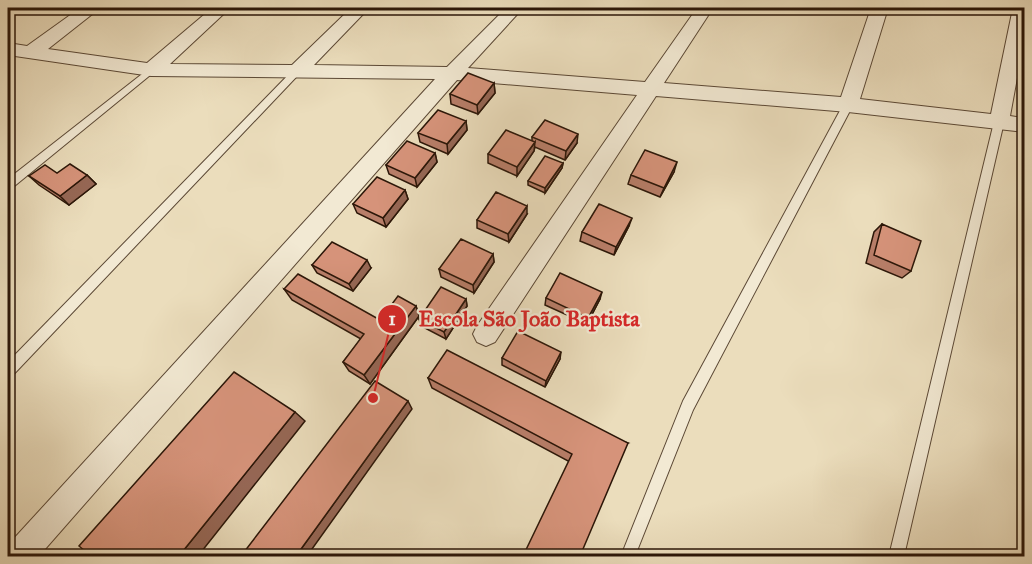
<svg xmlns="http://www.w3.org/2000/svg" width="1032" height="564" font-family="'IM FELL Great Primer',serif">
  <style>
    .lines { fill: none; stroke-linecap: round; stroke-linejoin: round }
    .lane-casing { stroke: #5b4835; stroke-width: 2 }
    .street-casing { stroke: #5b4835; stroke-width: 2 }
    .lane { fill: #f2e9d3; fill-rule: evenodd }
    .street { fill: #f2e9d3; fill-rule: evenodd }
    .wall { fill: #b87e69; stroke: #2b1608; stroke-width: 1.5 }
    .shaded-wall { fill: #966755; stroke: #2b1608; stroke-width: 1.5 }
    .building { fill: #d6937a; stroke: #2b1608; stroke-width: 1.5 }
    .leader { fill: none; stroke: #d62828; stroke-width: 2 }
    .callout-dot { fill: #d62828; stroke: #f2e9d3; stroke-width: 2 }
    .mark-label { font-size: 18px; text-anchor: middle; font-weight: bold; fill: #fff }
    .callout-label { font-size: 22px; text-anchor: middle; font-weight: bold; fill: #d62828; stroke: #f2e9d3; stroke-width: 4.5; stroke-linejoin: round; paint-order: stroke }
  </style>
  <rect width="100%" height="100%" fill="#ebddbc"/>
  <filter id="stains"><feTurbulence type="fractalNoise" baseFrequency=".00333" numOctaves="4"/><feColorMatrix values="0 0 0 0 .2 0 0 0 0 .09 0 0 0 0 .02 0 0 0 .5 -.17"/></filter>
  <radialGradient id="worn" r=".72"><stop offset=".6" stop-color="#630" stop-opacity="0"/><stop offset="1" stop-color="#630" stop-opacity=".3"/></radialGradient>
  <g class="lines">
    <!-- lane casing -->
    <g class="lane-casing">
      <path id="lane" d="M 151,67 L 156,70 L 154,72 L 12,188 L 8,189 L 8,179 Z
        M 298,67 L 301,68 L 301,72 L 13,375 L 8,377 L 8,362 L 295,68 Z
        M 848,102 L 853,105 L 693,410 L 635,556 L 621,556 L 683,401 L 843,105 Z
        M 999,118 L 1004,122 L 904,556 L 889,556 L 994,122 Z"/>
    </g>
    <!-- street casing -->
    <g class="street-casing">
      <path id="street" d="M 80,8 L 100,8 L 48,49 L 147,63 L 212,8 L 230,8 L 170,64 L 292,65 L 351,8 L 369,8 L 314,65 L 447,67 L 506,8 L 523,8 L 468,68 L 645,82 L 697,8 L 713,8 L 664,83 L 841,97 L 871,8 L 888,8 L 860,99 L 991,114 L 1013,8 L 1024,8 L 1024,40 L 1010,116 L 1024,118 L 1024,132 L 848,112 L 656,96 L 495,342 L 486,346 L 477,342 L 473,334 L 477,326 L 637,95 L 457,80 L 39,556 L 8,556 L 8,545 L 435,79 L 151,76 L 8,55 L 8,43 L 27,46 Z"/>
    </g>
    <!-- lane -->
    <use href="#lane" class="lane"/>
    <!-- street -->
    <use href="#street" class="street"/>
  </g>
  <!-- wall -->
  <path class="wall" d="M 494,83 L 495,93 L 478,114 L 451,104 L 450,94 Z
    M 466,121 L 467,130 L 448,154 L 420,142 L 418,133 Z
    M 532,137 L 577,143 L 565,160 L 535,147 L 534,151 L 517,176 L 488,163 L 488,154 L 532,141 Z
    M 435,153 L 437,162 L 417,187 L 389,174 L 386,165 Z
    M 563,163 L 562,168 L 545,193 L 528,185 L 528,181 Z
    M 674,172 L 660,197 L 628,184 L 631,175 Z
    M 87,175 L 96,184 L 69,205 L 39,185 L 29,176 Z
    M 405,190 L 408,199 L 386,227 L 357,213 L 353,204 Z
    M 527,214 L 509,242 L 477,228 L 477,220 Z
    M 882,224 L 911,271 L 902,278 L 866,263 L 874,232 Z
    M 629,226 L 614,255 L 580,241 L 582,232 Z
    M 493,254 L 494,262 L 474,293 L 441,277 L 439,269 Z
    M 312,265 L 371,268 L 353,291 L 317,273 Z
    M 284,289 L 380,320 L 416,306 L 419,316 L 370,384 L 349,371 L 343,362 L 361,339 L 292,300 Z
    M 546,298 L 600,299 L 587,324 L 545,305 Z
    M 466,299 L 467,306 L 446,339 L 421,326 L 419,319 Z
    M 502,358 L 560,359 L 545,387 L 502,365 Z
    M 428,378 L 628,443 L 568,461 L 432,388 Z"/>
  <!-- shaded-wall -->
  <path class="shaded-wall" d="M 494,83 L 495,93 L 478,114 L 477,105 Z
    M 466,121 L 467,130 L 448,154 L 447,144 Z
    M 578,134 L 577,143 L 565,160 L 566,151 Z
    M 535,142 L 534,151 L 517,176 L 517,167 Z
    M 435,153 L 437,162 L 417,187 L 415,178 Z
    M 677,162 L 674,172 L 660,197 L 664,188 Z
    M 563,163 L 562,168 L 545,193 L 545,188 Z
    M 87,175 L 96,184 L 69,205 L 60,196 Z
    M 405,190 L 408,199 L 386,227 L 383,218 Z
    M 527,206 L 527,214 L 509,242 L 508,234 Z
    M 632,218 L 629,226 L 614,255 L 616,247 Z
    M 493,254 L 494,262 L 474,293 L 473,285 Z
    M 367,260 L 371,268 L 353,291 L 349,284 Z
    M 602,292 L 600,299 L 587,324 L 588,318 Z
    M 466,299 L 467,306 L 446,339 L 444,332 Z
    M 416,306 L 419,316 L 370,384 L 364,375 Z
    M 561,352 L 560,359 L 545,387 L 546,381 Z
    M 408,401 L 412,409 L 307,556 L 296,556 Z
    M 295,412 L 305,421 L 198,556 L 179,556 Z"/>
  <!-- building -->
  <path class="building" d="M 468,73 L 494,83 L 477,105 L 450,94 Z
    M 438,110 L 466,121 L 447,144 L 418,133 Z
    M 545,120 L 578,134 L 566,151 L 532,137 Z
    M 506,130 L 535,142 L 517,167 L 488,154 Z
    M 407,141 L 435,153 L 415,178 L 386,165 Z
    M 645,150 L 677,162 L 664,188 L 631,175 Z
    M 545,156 L 563,163 L 545,188 L 528,181 Z
    M 70,164 L 87,175 L 60,196 L 29,176 L 45,165 L 57,173 Z
    M 377,177 L 405,190 L 383,218 L 353,204 Z
    M 496,192 L 527,206 L 508,234 L 477,220 Z
    M 599,204 L 632,218 L 616,247 L 582,232 Z
    M 882,224 L 921,241 L 911,271 L 874,255 Z
    M 461,239 L 493,254 L 473,285 L 439,269 Z
    M 332,242 L 367,260 L 349,284 L 312,265 Z
    M 560,273 L 602,292 L 588,318 L 546,298 Z
    M 298,274 L 380,320 L 398,296 L 416,306 L 364,375 L 343,362 L 364,334 L 284,289 Z
    M 441,287 L 466,299 L 444,332 L 419,319 Z
    M 518,331 L 561,352 L 546,381 L 502,358 Z
    M 447,350 L 628,443 L 580,556 L 523,556 L 572,454 L 428,378 Z
    M 234,372 L 295,412 L 179,556 L 91,556 L 79,546 Z
    M 375,381 L 408,401 L 296,556 L 241,556 Z"/>
  <!-- callouts -->
  <path class="leader" d="M373 398L392 319"/>
  <g class="callout-dot">
    <circle cx="373" cy="398" r="6"/>
    <circle cx="392" cy="319" r="15"/>
  </g>
  <g class="mark-label">
    <text x="392" y="325">1</text>
  </g>
  <g class="callout-label">
    <text x="529" y="326">Escola São João Baptista</text>
  </g>
  <!-- margin -->
  <rect width="1032" height="564" fill="none" stroke="#ebddbc" stroke-width="30"/>
  <rect x="9" y="9" width="1014" height="546" fill="none" stroke="#2b1608" stroke-width="3"/>
  <rect x="15" y="15" width="1002" height="534" fill="none" stroke="#2b1608" stroke-width="1.5"/>
  <rect width="100%" height="100%" filter="url(#stains)"/>
  <rect width="100%" height="100%" fill="url(#worn)"/>
</svg>
